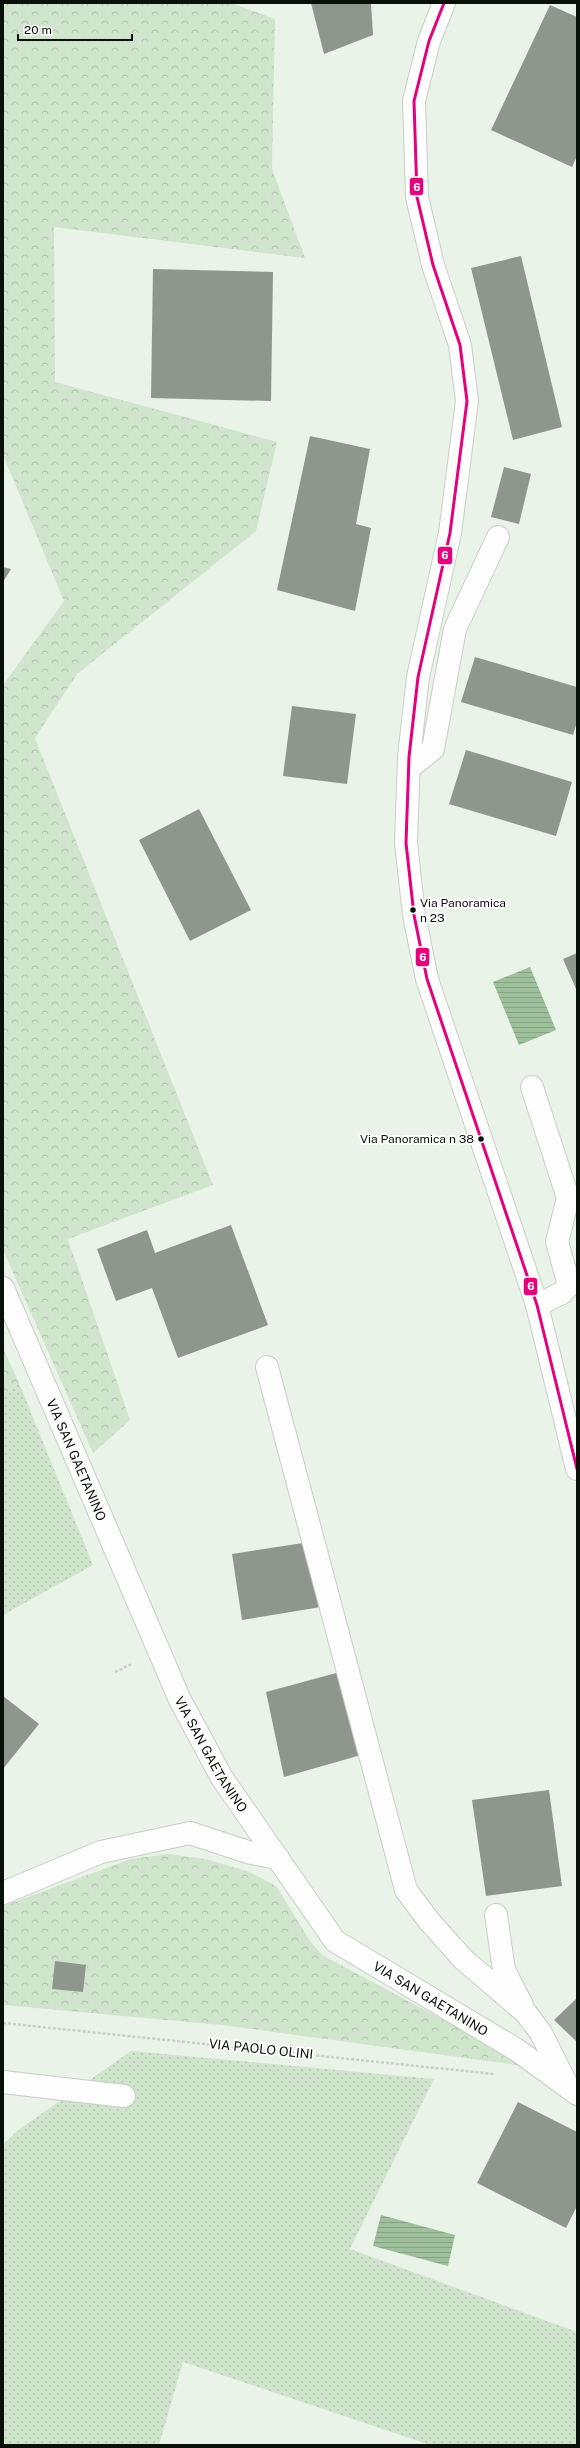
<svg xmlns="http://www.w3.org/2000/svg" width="580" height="2448" font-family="'Public Sans',sans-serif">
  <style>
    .grass { fill: url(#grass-dots) }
    .forest { fill: url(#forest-crowns) }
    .water { fill: url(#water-rules) }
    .building { fill: #8f968e }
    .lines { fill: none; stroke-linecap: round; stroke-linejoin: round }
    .minor-casing { stroke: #c7cec6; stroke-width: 24 }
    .path { stroke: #cbcecb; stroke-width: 2.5; stroke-dasharray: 3 2; stroke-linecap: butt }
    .minor { stroke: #fcfdfc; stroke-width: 22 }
    .bus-1-casing { stroke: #fefefe; stroke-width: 6 }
    .bus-1 { stroke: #e5007d; stroke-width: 3 }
    .bus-dot { fill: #090f09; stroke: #fefefe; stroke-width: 1.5 }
    .labels { text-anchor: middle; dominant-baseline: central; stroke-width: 4; stroke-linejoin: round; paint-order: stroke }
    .bus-label { font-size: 12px; fill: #090f09; stroke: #fefefe; text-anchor: start }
    .street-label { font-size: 13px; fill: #090f09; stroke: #fefefe }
    .line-badge { stroke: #fefefe; stroke-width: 1.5 }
    .badge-label { font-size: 11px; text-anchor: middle; font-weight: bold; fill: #fff }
  </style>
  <defs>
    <pattern id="grass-dots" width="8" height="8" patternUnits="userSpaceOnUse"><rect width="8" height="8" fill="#cfe5cc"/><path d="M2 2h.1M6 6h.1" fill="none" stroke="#b0c3ae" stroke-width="1.8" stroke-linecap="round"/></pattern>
    <pattern id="forest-crowns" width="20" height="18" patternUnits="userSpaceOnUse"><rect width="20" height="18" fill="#cfe5cc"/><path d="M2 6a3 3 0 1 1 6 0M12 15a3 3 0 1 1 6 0" fill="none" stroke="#b0c3ae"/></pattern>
    <pattern id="water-rules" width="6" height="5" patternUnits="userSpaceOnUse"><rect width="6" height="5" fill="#9dbf9a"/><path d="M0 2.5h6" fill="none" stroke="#86a383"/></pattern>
  </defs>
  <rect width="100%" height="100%" fill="#eaf3e8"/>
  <!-- grass -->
  <path class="grass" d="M 19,1383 L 93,1565 L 3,1615 L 3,1395 Z
    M 131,2051 L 434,2079 L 350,2249 L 577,2332 L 577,2445 L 430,2445 L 183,2362 L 159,2445 L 3,2445 L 3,2145 L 17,2131 Z"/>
  <!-- forest -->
  <path class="forest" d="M 3,3 L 231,3 L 275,19 L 272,169 L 305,258 L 54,227 L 55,382 L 277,442 L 256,531 L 77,674 L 35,738 L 213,1185 L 68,1239 L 130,1420 L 93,1453 L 3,1250 L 3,685 L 64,601 L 3,455 Z
    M 3,1348 L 19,1383 L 3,1395 Z
    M 168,1854 L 205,1859 L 250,1872 L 276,1886 L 310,1941 L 322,1955 L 517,2059 L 518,2065 L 222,2025 L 3,2005 L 3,1906 L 131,1859 Z"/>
  <!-- water -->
  <path class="water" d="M 530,967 L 556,1030 L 519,1045 L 493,982 Z
    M 381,2215 L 455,2235 L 448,2266 L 373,2246 Z"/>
  <!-- building -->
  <path class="building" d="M 311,3 L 371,3 L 373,35 L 324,54 Z
    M 550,5 L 577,17 L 577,156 L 572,167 L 491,130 Z
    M 521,256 L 562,427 L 513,440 L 471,268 Z
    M 153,269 L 273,272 L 271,401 L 151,398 Z
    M 310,436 L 370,449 L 356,524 L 371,528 L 355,611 L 277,590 Z
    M 504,467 L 531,474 L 519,524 L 491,517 Z
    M 3,567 L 11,569 L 3,582 Z
    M 475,657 L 577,687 L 577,722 L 573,735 L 461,702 Z
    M 292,706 L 356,714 L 347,784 L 283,776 Z
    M 466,750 L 572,782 L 556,836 L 449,804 Z
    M 199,809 L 251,910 L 190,941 L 139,840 Z
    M 577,953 L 577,991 L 563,959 Z
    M 231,1225 L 268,1325 L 178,1358 L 152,1288 L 116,1301 L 97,1249 L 147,1230 L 155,1253 Z
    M 310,1542 L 321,1607 L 242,1620 L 232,1554 Z
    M 340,1672 L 361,1755 L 284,1777 L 266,1692 Z
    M 3,1696 L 39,1724 L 3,1769 Z
    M 549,1790 L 562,1886 L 486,1896 L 472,1800 Z
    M 55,1961 L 86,1965 L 83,1992 L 52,1989 Z
    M 577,1998 L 577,2042 L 554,2020 Z
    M 518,2102 L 577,2132 L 577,2206 L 566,2228 L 477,2183 Z"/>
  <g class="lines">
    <!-- minor casing -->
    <g class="minor-casing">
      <g id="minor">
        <path d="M 444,3 L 429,41 L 414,101 L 417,197 L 433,265 L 460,345 L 467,401 L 450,533 L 418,677 L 409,757 L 406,843 L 414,915 L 427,979 L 537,1305 L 577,1469"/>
        <path d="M 409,768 L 433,749 L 455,629 L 498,537"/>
        <path d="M 532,1087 L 568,1198 L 557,1242 L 569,1285 L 562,1293 L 537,1305"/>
        <path id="s1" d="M 3,1288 L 180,1700 L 222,1778 L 335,1941 L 517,2050 L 577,2094"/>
        <path d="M 267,1367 L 406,1890 L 429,1921 L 464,1960 L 526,2013 L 541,2033 L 566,2083"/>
        <path d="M 3,1893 L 101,1852 L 190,1833 L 251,1853 L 278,1858"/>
        <path d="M 496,1915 L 504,1970 L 522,2005"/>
        <path d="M 3,2082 L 124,2096"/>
      </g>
    </g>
    <!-- path -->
    <path class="path" d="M 115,1672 L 132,1664
      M 3,2023 L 494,2074"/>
    <!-- minor -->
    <use href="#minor" class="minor"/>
    <!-- bus-1 casing -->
    <g class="bus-1-casing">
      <path id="bus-1" d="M 444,3 L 429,41 L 414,101 L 417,197 L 433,265 L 460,345 L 467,401 L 450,533 L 418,677 L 409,757 L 406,843 L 414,915 L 427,979 L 537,1305 L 577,1469"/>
    </g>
    <!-- bus-1 -->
    <use href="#bus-1" class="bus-1"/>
  </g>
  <!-- markers -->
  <g class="bus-dot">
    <circle cx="413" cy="910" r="3.5"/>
    <circle cx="481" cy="1139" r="3.5"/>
  </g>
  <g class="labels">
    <!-- bus labels -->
    <g class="bus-label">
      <text x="420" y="903">Via Panoramica<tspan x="420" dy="15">n 23</tspan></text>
      <text x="474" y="1139" text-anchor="end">Via Panoramica n 38</text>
    </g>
    <!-- street labels -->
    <g class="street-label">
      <text stroke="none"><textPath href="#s1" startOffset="187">VIA SAN GAETANINO</textPath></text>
      <text stroke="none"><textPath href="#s1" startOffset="511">VIA SAN GAETANINO</textPath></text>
      <text stroke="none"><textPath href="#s1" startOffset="847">VIA SAN GAETANINO</textPath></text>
      <text transform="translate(261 2049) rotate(6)">VIA PAOLO OLINI</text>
    </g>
  </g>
  <g class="line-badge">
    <rect x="409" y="177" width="15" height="19" rx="4" fill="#e5007d"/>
    <rect x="437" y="546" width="16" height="19" rx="4" fill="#e5007d"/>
    <rect x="415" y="947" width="15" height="20" rx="4" fill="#e5007d"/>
    <rect x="523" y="1277" width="15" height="19" rx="4" fill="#e5007d"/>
  </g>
  <g class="badge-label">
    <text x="417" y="191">6</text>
    <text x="445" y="559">6</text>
    <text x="423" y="961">6</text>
    <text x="531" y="1290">6</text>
  </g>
  <!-- border -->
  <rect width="580" height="2448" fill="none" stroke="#090f09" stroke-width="8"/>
  <!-- scale -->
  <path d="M18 34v6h114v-6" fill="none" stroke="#090f09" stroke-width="2"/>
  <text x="24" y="34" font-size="12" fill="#090f09" stroke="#fefefe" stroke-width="3" paint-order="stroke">20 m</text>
</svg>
